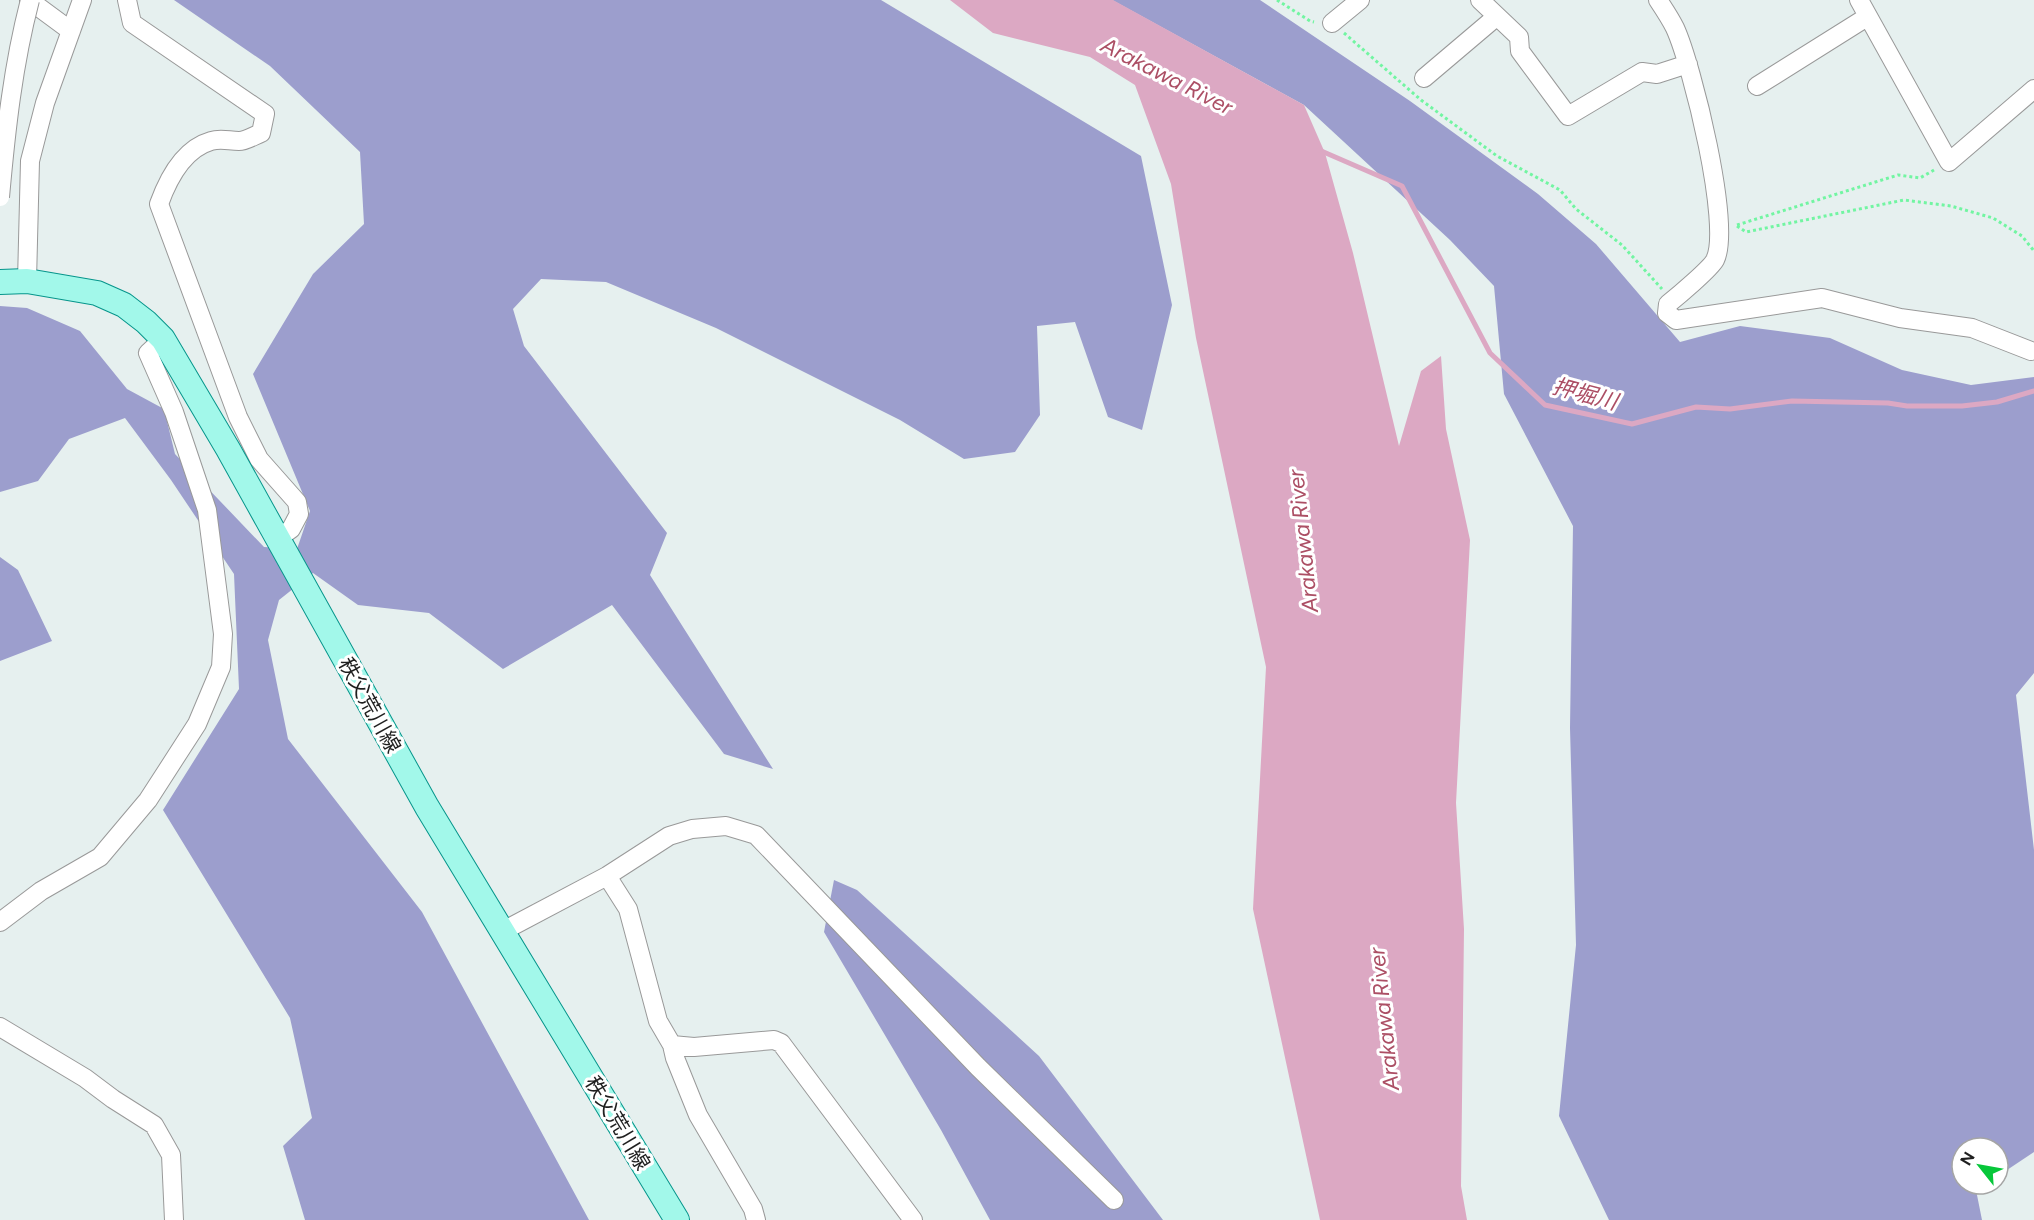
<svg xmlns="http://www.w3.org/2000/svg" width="2034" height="1220" font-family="Figtree,'Noto Sans JP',sans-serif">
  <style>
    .forest { fill: #9c9ecd }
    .water { fill: #dca8c3 }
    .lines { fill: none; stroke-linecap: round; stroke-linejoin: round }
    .stream { stroke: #dca8c3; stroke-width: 5 }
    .minor-casing { stroke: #999; stroke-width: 20 }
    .major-casing { stroke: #06958b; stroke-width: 26 }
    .path { stroke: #72f5a2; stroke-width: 3; stroke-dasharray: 3 3; stroke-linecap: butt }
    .minor { stroke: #fff; stroke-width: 18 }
    .major { stroke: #a2f8ea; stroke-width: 24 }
    .minor-bridge-casing { stroke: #999; stroke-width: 20; stroke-linecap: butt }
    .minor-bridge { stroke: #fff; stroke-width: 18 }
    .labels { text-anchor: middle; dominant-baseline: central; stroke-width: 6; stroke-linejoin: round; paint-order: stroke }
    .street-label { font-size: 21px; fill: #1f1f1f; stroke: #fff }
    .water-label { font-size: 22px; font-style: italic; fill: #ac4f65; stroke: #fff }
  </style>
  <rect width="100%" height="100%" fill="#e6f0ef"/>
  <!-- forest -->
  <path class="forest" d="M 174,0 L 881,0 L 1141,156 L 1172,305 L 1142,430 L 1108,417 L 1075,322 L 1037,326 L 1040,415 L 1015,452 L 964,459 L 900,420 L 716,328 L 606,282 L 541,279 L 513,309 L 524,346 L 667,533 L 650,575 L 773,769 L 724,754 L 612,605 L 503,669 L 429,613 L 358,605 L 313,573 L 279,600 L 268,640 L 288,739 L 422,912 L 589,1220 L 305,1220 L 283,1146 L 312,1118 L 290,1018 L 163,810 L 239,689 L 234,574 L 171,480 L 125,418 L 69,439 L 38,481 L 0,492 L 0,306 L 27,308 L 80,331 L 127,389 L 164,409 L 175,454 L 264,547 L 297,549 L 310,511 L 253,374 L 313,274 L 364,224 L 360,152 L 270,66 Z
    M 1112,0 L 1260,0 L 1410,101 L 1538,194 L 1596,244 L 1680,342 L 1740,326 L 1830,338 L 1902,370 L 1971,385 L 2034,377 L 2034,673 L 2016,695 L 2034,850 L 2034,1152 L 1998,1176 L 1998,1148 L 1962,1148 L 1962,1184 L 1985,1184 L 1976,1190 L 1982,1220 L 1609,1220 L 1559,1116 L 1576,945 L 1570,728 L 1573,526 L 1504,394 L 1494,286 L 1450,240 L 1304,105 Z
    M 0,557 L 18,570 L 52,641 L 0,661 Z
    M 834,880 L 857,890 L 1039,1056 L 1163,1220 L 990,1220 L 941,1130 L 824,932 Z"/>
  <!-- water -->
  <path class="water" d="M 950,0 L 1113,0 L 1304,105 L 1325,153 L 1353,253 L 1399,446 L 1421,371 L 1441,356 L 1446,429 L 1470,540 L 1456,803 L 1464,929 L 1461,1186 L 1467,1220 L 1320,1220 L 1253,909 L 1266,667 L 1196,338 L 1171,184 L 1135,85 L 1090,57 L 993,33 Z"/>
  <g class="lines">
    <!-- stream -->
    <path class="stream" d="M 1319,150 L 1402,186 L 1490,353 L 1545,405 L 1632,424 L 1696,407 L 1730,409 L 1792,401 L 1888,403 L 1907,406 L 1962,406 L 1997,402 L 2034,391"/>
    <!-- minor casing -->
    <g class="minor-casing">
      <path id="minor" d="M 29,0 L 71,31
        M 127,0 L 132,23 L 265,114 L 261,133 C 255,135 246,141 239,141 C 229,141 221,138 211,141 C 183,149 168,179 159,204 L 238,417 L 259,459 L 297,502 L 299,514 L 291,529 L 277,539
        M 1480,0 L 1519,37 L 1520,51 L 1568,116 L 1642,72 L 1657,74 L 1688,64
        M 1658,0 C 1664,9 1670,18 1675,28 C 1692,65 1732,226 1715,260 C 1710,269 1678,296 1668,304 L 1667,313 L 1676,320 L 1822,298 L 1900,318 L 1972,328 L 2031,351
        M 1859,0 L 1949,162 L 2034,89
        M 1332,23 L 1360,0
        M 1424,78 L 1496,17
        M 1757,86 L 1867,17
        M 27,281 L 30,161 L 45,103 L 82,0
        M 607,876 L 628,909 L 658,1021 L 672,1045 L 675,1058 L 698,1115 L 753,1209 L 756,1220
        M 0,922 L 41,891 L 100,857 L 148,800 L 197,724 L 221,667 L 223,634 L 207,510 L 174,412 L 148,353 L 163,339
        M 503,931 L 607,876 L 669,836 L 692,829 L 726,826 L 756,835 L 978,1067 L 1114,1200
        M 0,1027 L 85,1078 L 113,1099 L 154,1125 L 171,1155 L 174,1220
        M 672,1045 L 694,1047 L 774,1040 L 781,1043 L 913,1220"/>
    </g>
    <!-- major casing -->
    <g class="major-casing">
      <path id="major" d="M 0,282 L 27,281 L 97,293 L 124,305 L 146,322 L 163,339 L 228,449 L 427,807 L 677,1220"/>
    </g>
    <!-- path -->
    <path class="path" d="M 1277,0 L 1310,21 L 1314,22
      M 1344,33 L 1421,100 L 1497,156 L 1560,190 L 1576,209 L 1622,245 L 1662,289
      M 1737,225 L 1898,175 L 1920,178 L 1934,170
      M 1737,226 L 1746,232 L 1904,200 L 1951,206 L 1993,218 L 2022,236 L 2034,251"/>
    <!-- minor -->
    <use href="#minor" class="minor"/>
    <!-- major -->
    <use href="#major" class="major"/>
    <!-- minor-bridge casing -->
    <g class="minor-bridge-casing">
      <path id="minor-bridge" d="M 0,197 C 6,130 13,65 30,0"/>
    </g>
    <!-- minor-bridge -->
    <use href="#minor-bridge" class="minor-bridge"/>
  </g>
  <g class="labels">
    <!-- street labels -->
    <g class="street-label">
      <text transform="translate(370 705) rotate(61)">秩父荒川線</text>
      <text transform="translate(618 1123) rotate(59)">秩父荒川線</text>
    </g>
    <!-- water labels -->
    <g class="water-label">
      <text transform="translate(1167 76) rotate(27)">Arakawa River</text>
      <text transform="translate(1585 394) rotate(15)">押堀川</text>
      <text transform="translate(1303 541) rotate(-96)">Arakawa River</text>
      <text transform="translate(1384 1019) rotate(-96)">Arakawa River</text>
    </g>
  </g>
  <!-- north arrow -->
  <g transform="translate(1980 1166) rotate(301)"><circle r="28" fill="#ffffff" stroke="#a5a5a5" stroke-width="1.5"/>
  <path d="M0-4.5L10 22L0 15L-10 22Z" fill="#07c73a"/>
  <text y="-9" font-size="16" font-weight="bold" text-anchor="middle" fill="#1f1f1f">N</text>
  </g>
</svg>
